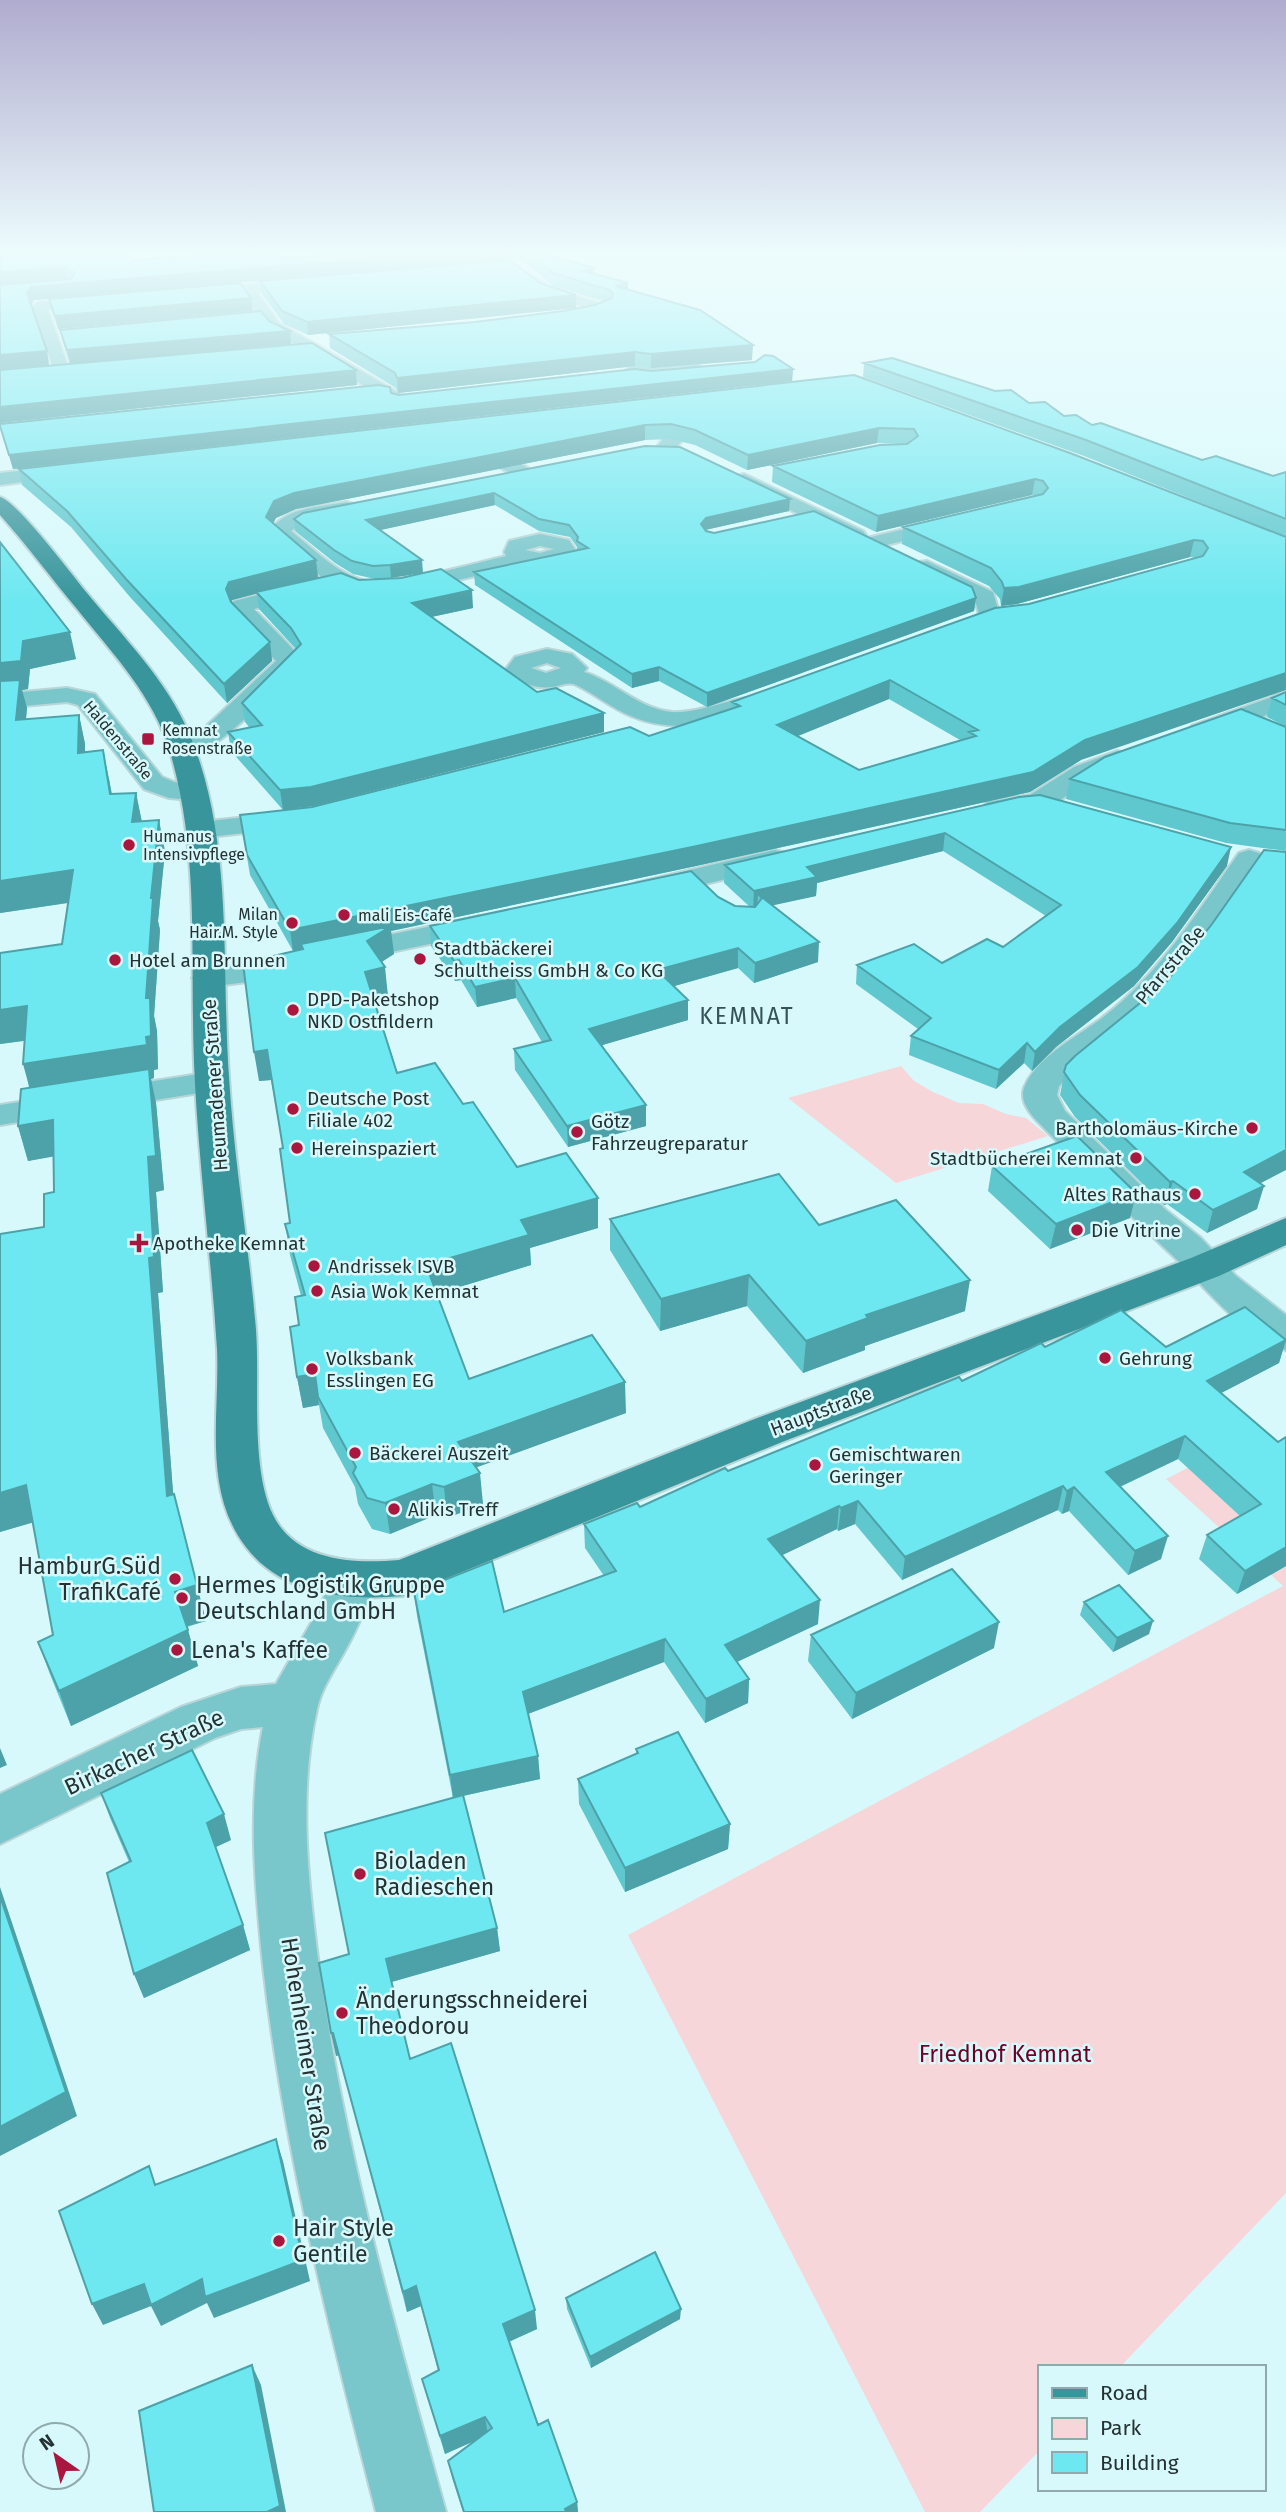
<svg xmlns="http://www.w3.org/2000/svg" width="1286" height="2512" font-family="'Fira Sans',sans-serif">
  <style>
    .green { fill: #f6d6d8 }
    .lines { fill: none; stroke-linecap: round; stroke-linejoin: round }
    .minor-casing { stroke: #b8d5d7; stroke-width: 4 }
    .major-casing { stroke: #b8d5d7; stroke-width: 4 }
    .minor { fill: #79c6cb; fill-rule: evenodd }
    .major { fill: #37959b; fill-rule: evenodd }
    .wall { fill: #5ec8ce; fill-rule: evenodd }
    .shaded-wall { fill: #4ca2a8 }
    .building { fill: #6de8f0; stroke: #4ca2a8; stroke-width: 2; fill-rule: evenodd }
    .poi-dot { fill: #ab163f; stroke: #d8f9fb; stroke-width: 2.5 }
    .labels { text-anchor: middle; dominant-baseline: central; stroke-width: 5; stroke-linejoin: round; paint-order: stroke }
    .far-poi-label { font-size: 16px; fill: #253233; stroke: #d8f9fb; text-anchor: start }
    .far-street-label { font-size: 16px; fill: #253233; stroke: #d8f9fb }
    .poi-label { font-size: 19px; fill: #253233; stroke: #d8f9fb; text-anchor: start }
    .street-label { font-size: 19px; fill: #253233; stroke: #d8f9fb }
    .quarter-label { font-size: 23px; letter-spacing: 2px; fill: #365355; stroke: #d8f9fb }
    .near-poi-label { font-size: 23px; fill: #253233; stroke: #d8f9fb; text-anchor: start }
    .near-street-label { font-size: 23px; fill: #253233; stroke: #d8f9fb }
    .near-park-label { font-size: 23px; fill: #6f0023; stroke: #d8f9fb }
  </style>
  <rect width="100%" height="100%" fill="#d8f9fb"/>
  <!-- green -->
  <path class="green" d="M 901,1066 L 914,1081 L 933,1092 L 959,1103 L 983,1104 L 1006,1114 L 1026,1118 L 1048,1136 L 896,1183 L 788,1098 Z
    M 1263,1429 L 1286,1448 L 1286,2193 L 1120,2367 L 1039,2367 L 1039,2451 L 980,2512 L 925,2512 L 628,1935 L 1283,1586 L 1166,1479 Z"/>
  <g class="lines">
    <!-- minor casing -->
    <g class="minor-casing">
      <path id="minor" d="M 528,273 L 552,288 L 609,306 L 611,309 L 604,313 L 542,294 L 521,277 Z
        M 312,279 L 317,280 L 317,286 L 257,292 L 279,323 L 528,468 L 530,472 L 528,476 L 514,476 L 269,329 L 243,293 L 194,297 L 187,293 L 194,289 Z
        M 103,296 L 110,300 L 108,303 L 48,310 L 70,372 L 68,376 L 56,376 L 32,306 L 39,302 Z
        M 681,357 L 694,360 L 707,371 L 699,376 L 681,367 L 642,371 L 641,378 L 629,378 L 625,371 L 631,364 L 637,362 Z
        M 645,409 L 654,414 L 650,418 L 681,437 L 681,442 L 672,452 L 658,452 L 656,448 L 663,439 L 628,418 Z
        M 70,465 L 79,471 L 77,475 L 0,485 L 0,473 Z
        M 744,474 L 863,531 L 866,535 L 863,539 L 849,539 L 737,484 L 734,480 L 737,476 Z
        M 346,502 L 353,504 L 356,508 L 353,512 L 303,523 L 291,531 C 313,548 335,572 362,580 C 388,588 476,563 506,556 L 504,552 L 509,541 L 540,534 L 569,540 L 576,551 C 566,565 543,567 527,564 L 402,593 L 361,595 L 325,580 L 270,532 C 283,507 321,507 346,502 ZM 540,546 L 554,549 L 540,553 L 525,550 Z
        M 954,517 L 961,519 L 964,523 L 961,527 L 874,548 L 867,546 L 864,542 L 867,538 Z
        M 927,561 L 993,592 L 1000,616 L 997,621 L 981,621 L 975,600 L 919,572 L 916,567 L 919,562 Z
        M 310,582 L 318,584 L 321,589 L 318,594 L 254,609 L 292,648 L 301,662 L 297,667 C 274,690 206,766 175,759 L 171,753 L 175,747 L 199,733 L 276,661 L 236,618 L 231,606 L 234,601 Z
        M 547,649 L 572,654 L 587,668 L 584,672 C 615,682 639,709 672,712 C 702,714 741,693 762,698 L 765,703 L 762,708 C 718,723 675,735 631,716 C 611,708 594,693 574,684 C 566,682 560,686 552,687 C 535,689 516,683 506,669 L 515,657 ZM 547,663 L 561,668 L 546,673 L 531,668 Z
        M 67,688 L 95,694 L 162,777 L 174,782 L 203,786 L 206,792 L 203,798 L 193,800 L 169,798 L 144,789 L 78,705 L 67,702 L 0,708 L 0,694 Z
        M 1286,692 L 1286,708 L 1201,739 L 1192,736 L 1188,731 L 1192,726 Z
        M 1117,751 L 1126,753 L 1130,759 L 1126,765 L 1092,779 L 1048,808 L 997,816 L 987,814 L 983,808 L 987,802 L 1030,795 L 1074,767 Z
        M 293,812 L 303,814 L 307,820 L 303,826 L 201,838 L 191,836 L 187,830 L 191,824 L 201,822 Z
        M 775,850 L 785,853 L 789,859 L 785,865 L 646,898 L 636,895 L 631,889 L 636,883 Z
        M 1249,850 L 1259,853 L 1263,859 L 1205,944 L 1160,1001 L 1133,1025 L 1069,1076 L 1059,1086 L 1057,1095 L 1065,1111 L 1166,1210 L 1201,1238 L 1236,1276 L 1286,1315 L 1286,1350 C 1243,1338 1203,1284 1171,1254 C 1126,1212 1084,1169 1041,1125 C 1032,1116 1019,1102 1024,1088 C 1035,1059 1074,1038 1098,1021 C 1158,977 1197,912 1239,853 Z
        M 481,916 L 492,919 L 496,925 L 492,931 L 247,982 L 208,987 L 197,985 L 192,978 L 197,971 L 247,964 Z
        M 212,1072 L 224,1075 L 229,1082 L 224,1089 L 0,1125 L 0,1105 Z
        M 354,1562 L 370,1567 L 377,1580 C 367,1603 359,1626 347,1647 C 336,1668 322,1686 317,1709 C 298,1793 308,1882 319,1966 C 345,2152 396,2332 446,2512 L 376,2512 C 330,2332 284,2151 263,1966 C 255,1887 247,1805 263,1727 L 241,1729 L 215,1738 L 0,1844 L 0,1794 L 181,1707 L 241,1687 L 276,1684 L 315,1616 L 338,1567 Z"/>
    </g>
    <!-- major casing -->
    <g class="major-casing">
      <path id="major" d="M 0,497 C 18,502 72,575 87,593 C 123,637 166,679 189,733 C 234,839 221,964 229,1077 C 234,1162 249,1246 256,1330 C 260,1384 250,1468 273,1515 C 296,1562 355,1564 399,1560 L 752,1420 L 1191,1258 L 1286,1218 L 1286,1245 L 1219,1276 L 782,1442 L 403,1596 C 348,1601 282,1595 246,1547 C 202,1490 220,1415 217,1349 C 211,1254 198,1159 194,1063 C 190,959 200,853 170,752 C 154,696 112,653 77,609 C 51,578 27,545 0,515 Z"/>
    </g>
    <!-- minor -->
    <use href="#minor" class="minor"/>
    <!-- major -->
    <use href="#major" class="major"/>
  </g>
  <!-- wall -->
  <path class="wall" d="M 0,251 L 25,256 L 133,260 L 283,258 L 371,251 L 534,251 L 594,268 L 594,274 L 628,283 L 628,290 L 752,360 L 651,368 L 635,366 L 398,393 L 396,388 L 330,348 L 329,334 L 475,322 L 563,311 L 595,305 L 603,301 L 553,286 L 526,263 L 512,259 L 34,300 L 31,305 L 47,351 L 49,365 L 70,364 L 63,343 L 60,330 L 269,321 L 290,331 L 291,344 L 148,357 L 357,385 L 0,423 Z
    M 260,281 L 540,283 L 576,295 L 576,308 L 308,335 L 284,324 L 262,294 Z
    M 49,299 L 253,311 L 58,329 L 52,312 Z
    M 864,363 L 1029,403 L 1092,425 L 1202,460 L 1273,476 L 1286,472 L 1286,537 L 1084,456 L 863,377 Z
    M 793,369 L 792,381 L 13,469 L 0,426 L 391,393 L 399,395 L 651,371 Z
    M 854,375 L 1286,537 L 1081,760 L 1030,792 L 696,866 L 391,931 L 394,954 L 381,962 L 388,996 L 374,999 L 397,1073 L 463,1104 L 517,1167 L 598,1228 L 530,1248 L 531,1265 L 437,1294 L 469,1379 L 626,1413 L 476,1467 L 483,1504 L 447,1518 L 436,1515 L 390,1534 L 372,1529 L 358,1504 L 355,1487 L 323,1428 L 319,1405 L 303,1408 L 297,1377 L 299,1325 L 301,1296 L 290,1255 L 285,1224 L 290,1223 L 283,1148 L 271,1080 L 259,1081 L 293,951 L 250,875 L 240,815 L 312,807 L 649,736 L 732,709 L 732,702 L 1029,604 L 1197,558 L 1190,557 L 1017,604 L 1001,606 L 1000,599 L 989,586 L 902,544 L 903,527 L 1035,496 L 1032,495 L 876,532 L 772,482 L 773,466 L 904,444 L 877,443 L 747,470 L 695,445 L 671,439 L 645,440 L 296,509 L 276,518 L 273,523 L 316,560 L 318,578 L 300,582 L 359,580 L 473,608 L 431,617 L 537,692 L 604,732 L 283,810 L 231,751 L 228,732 L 249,727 L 245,722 L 242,703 L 296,649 L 259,609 L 257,593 L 232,600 L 231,601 L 270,642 L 272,661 L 227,703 L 130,597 L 71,527 L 22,485 L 19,469 ZM 889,699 L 960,740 L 859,770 L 797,736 Z
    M 645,446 L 789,511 L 705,530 L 976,598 L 974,611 L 707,707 L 659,681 L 632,688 L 475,585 L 474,572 L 577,550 L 577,547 L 570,537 L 539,531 L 495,505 L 380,530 L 422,560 L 391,578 L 375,579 L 353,574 L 335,563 L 295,531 L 294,519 Z
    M 0,542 L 76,659 L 30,669 L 28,689 L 22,690 L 27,708 L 26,719 L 79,715 L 85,744 L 85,752 L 109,779 L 112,794 L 136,793 L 142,822 L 165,851 L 158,921 L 160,930 L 154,1016 L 157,1031 L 158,1069 L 154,1070 L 154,1078 L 151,1079 L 156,1103 L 164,1190 L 156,1192 L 163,1292 L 158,1293 L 173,1494 L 206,1621 L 187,1627 L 198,1666 L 71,1726 L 51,1677 L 38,1642 L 53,1635 L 33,1522 L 0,1532 L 0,1234 L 44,1227 L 54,1192 L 53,1156 L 28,1161 L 18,1126 L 29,1088 L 24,1041 L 0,1044 L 0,953 L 62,944 L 68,903 L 0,913 Z
    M 1286,692 L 1286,727 L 1267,717 L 1272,698 Z
    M 1286,727 L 1286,851 L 1226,843 L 1066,799 L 1070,779 Z
    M 1019,797 L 1227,866 L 1172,942 L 1134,986 L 1056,1047 L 1032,1071 L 1024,1063 L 996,1089 L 909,1055 L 911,1036 L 918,1029 L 856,984 L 857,965 L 942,963 L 1003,947 L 1046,916 L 943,851 L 817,883 L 816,896 L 772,905 L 818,962 L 754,983 L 738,968 L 674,986 L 688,1000 L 688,1020 L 602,1045 L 646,1105 L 646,1126 L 568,1147 L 515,1070 L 514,1049 L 542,1042 L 516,998 L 477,1007 L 461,980 L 455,981 L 431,946 L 430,926 L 718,897 L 735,906 L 750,907 L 724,883 L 725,865 Z
    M 1167,981 L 1261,1183 L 1257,1209 L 1207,1233 L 1167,1204 L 1164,1205 L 1075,1117 L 1060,1095 L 1066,1065 Z
    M 992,1166 L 1136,1193 L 1130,1218 L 1050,1249 L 988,1191 Z
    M 610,1219 L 819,1225 L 965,1311 L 865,1346 L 865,1350 L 803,1373 L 747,1306 L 660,1331 L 610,1250 Z
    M 1286,1339 L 1279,1363 L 1221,1393 L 1286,1566 L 1237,1594 L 1199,1559 L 1207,1535 L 1240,1516 L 1178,1459 L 1120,1487 L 1161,1559 L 1128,1575 L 1069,1511 L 1062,1514 L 1058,1510 L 902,1580 L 855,1524 L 838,1531 L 837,1529 L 782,1555 L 818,1624 L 737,1662 L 749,1679 L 748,1703 L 705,1723 L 664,1662 L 528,1714 L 538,1756 L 540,1779 L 463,1796 L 497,1928 L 500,1951 L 392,1982 L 410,2059 L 537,2329 L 509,2342 L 538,2425 L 577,2502 L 578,2512 L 463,2512 L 452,2478 L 448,2461 L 474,2441 L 445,2454 L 427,2397 L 422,2379 L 438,2371 L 421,2306 L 407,2312 L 339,2055 L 336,2056 L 349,1954 L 453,1798 L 417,1616 L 414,1592 L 504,1612 L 604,1576 L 585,1548 L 584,1524 L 640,1507 L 728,1471 L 962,1381 L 1045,1347 L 1166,1347 Z
    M 1084,1602 L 1149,1634 L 1113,1652 L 1080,1615 Z
    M 811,1635 L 994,1648 L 852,1719 L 808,1661 Z
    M 636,1749 L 730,1824 L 728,1849 L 625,1892 L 579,1804 L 578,1779 L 636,1754 Z
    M 101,1793 L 231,1840 L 215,1847 L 243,1925 L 250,1950 L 144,1998 L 134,1974 L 129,1862 L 110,1818 Z
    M 566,2298 L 680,2319 L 591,2368 L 567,2309 Z"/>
  <!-- shaded-wall -->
  <path class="shaded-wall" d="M 459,251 L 511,251 L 512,259 L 34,300 L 30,307 L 27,293 L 31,287 Z
    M 65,267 L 68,280 L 0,285 L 0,272 Z
    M 594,268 L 594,281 L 583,271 Z
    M 628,283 L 628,297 L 615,286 Z
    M 576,295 L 576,308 L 308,335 L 307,322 Z
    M 251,298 L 253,311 L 58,329 L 55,316 Z
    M 290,331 L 291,344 L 70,364 L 67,350 Z
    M 753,345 L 752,360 L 651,368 L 651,354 Z
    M 47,351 L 49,366 L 0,370 L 0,355 Z
    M 635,352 L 635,366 L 398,393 L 397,378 Z
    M 793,369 L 792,381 L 13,469 L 9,455 Z
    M 356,370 L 357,385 L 0,423 L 0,407 Z
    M 645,425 L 645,440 L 296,509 L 276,518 L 268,534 L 266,517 L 274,501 L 294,493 Z
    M 879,428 L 877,443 L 747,470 L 748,455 Z
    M 1035,479 L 1032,495 L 876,532 L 878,516 Z
    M 494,493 L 495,505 L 367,533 L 366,520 Z
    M 790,499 L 789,511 L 705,530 L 701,524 L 706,518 Z
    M 1194,540 L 1190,557 L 1017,604 L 1001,606 L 1004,588 Z
    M 316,560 L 318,578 L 232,600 L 229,607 L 226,589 L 229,582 Z
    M 422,560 L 423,573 L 391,578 L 390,565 Z
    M 472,590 L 473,608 L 413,621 L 412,603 Z
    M 976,598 L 974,611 L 707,707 L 707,693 Z
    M 70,632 L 76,659 L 30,669 L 28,689 L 22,690 L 27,708 L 23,749 L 0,692 L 0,663 L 23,641 Z
    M 270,642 L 272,661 L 227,703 L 224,684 Z
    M 659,667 L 659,681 L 632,688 L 632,674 Z
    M 1286,673 L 1286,690 L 1081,760 L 1030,792 L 696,866 L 391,931 L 394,954 L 371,969 L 367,941 L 301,944 L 302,950 L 293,952 L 290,930 L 1085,740 Z
    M 890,680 L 889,699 L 776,745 L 777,725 Z
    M 604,713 L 604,732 L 314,806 L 283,810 L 280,790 Z
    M 79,715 L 85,744 L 85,782 L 78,753 Z
    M 103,750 L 109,779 L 117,825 L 110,794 Z
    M 136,793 L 142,823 L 132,822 Z
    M 159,820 L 165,851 L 158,921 L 160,930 L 154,1016 L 157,1031 L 158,1069 L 154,1070 L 154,1078 L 151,1079 L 156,1103 L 164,1190 L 156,1192 L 163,1292 L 158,1293 L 176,1531 L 167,1496 L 149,1258 L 148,1157 L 32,1097 L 23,1064 L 146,998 L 151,898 Z
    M 945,833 L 943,851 L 817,883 L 816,896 L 761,908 L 762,898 L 758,894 L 757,909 L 753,910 L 754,891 L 807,867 Z
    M 1231,847 L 1227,866 L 1172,942 L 1134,986 L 1056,1047 L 1032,1071 L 1035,1052 Z
    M 73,870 L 80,901 L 0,913 L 0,881 Z
    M 819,942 L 818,962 L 754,983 L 755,963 Z
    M 738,948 L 738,968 L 657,991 L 657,970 Z
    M 459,960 L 461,980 L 455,981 L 454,961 Z
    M 385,967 L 388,996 L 369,1000 L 365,972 Z
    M 515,978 L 516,998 L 477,1007 L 475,987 Z
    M 688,1000 L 688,1020 L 589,1049 L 589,1029 Z
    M 27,1006 L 36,1039 L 0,1044 L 0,1010 Z
    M 1027,1043 L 1024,1063 L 996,1089 L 999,1070 Z
    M 267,1050 L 271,1080 L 259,1081 L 254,1052 Z
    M 646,1105 L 646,1126 L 568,1147 L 567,1126 Z
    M 53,1120 L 62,1155 L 28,1161 L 18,1126 Z
    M 1286,1150 L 1286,1170 L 1238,1195 L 1244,1172 Z
    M 1173,1181 L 1167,1204 L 1164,1205 L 1170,1182 Z
    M 1264,1186 L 1257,1209 L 1207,1233 L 1213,1210 Z
    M 1136,1193 L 1130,1218 L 1050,1249 L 1056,1224 Z
    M 598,1198 L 598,1228 L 530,1248 L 531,1265 L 430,1296 L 426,1265 L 521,1220 Z
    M 749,1275 L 747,1306 L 660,1331 L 661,1299 Z
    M 970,1280 L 965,1311 L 865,1346 L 865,1350 L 803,1373 L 806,1341 L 866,1315 Z
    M 1286,1340 L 1279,1363 L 1200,1404 L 1207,1381 Z
    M 315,1374 L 319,1405 L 303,1408 L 297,1377 Z
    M 625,1382 L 626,1413 L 461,1473 L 458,1442 Z
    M 1185,1436 L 1178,1459 L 1100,1496 L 1106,1472 Z
    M 480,1473 L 483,1504 L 447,1518 L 444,1487 Z
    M 432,1484 L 436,1515 L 390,1534 L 385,1503 Z
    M 26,1485 L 38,1521 L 0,1532 L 0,1493 Z
    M 1063,1486 L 1058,1510 L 902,1580 L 905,1557 Z
    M 1074,1487 L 1069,1511 L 1062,1514 L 1067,1491 Z
    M 174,1494 L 206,1621 L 184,1627 L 175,1592 Z
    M 858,1501 L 855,1524 L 838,1531 L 841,1508 Z
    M 839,1506 L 837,1529 L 766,1563 L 768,1539 Z
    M 1168,1536 L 1161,1559 L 1128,1575 L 1135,1551 Z
    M 1286,1547 L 1286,1566 L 1237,1594 L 1245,1571 Z
    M 820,1600 L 818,1624 L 724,1668 L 725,1645 Z
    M 1153,1621 L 1149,1634 L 1113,1652 L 1117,1638 Z
    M 999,1622 L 994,1648 L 852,1719 L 856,1693 Z
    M 188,1630 L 198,1666 L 71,1726 L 59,1691 Z
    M 665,1639 L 664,1662 L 525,1715 L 523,1692 Z
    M 749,1679 L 748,1703 L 705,1723 L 706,1699 Z
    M 0,1748 L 7,1765 L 0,1768 Z
    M 538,1756 L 540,1779 L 453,1798 L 450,1775 Z
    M 224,1814 L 231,1840 L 214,1848 L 207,1823 Z
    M 730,1824 L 728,1849 L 625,1892 L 625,1868 Z
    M 0,1887 L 77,2116 L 0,2156 Z
    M 243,1925 L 250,1950 L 144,1998 L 134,1974 Z
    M 497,1928 L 500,1951 L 391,1982 L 386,1959 Z
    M 331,2033 L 333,2033 L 339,2055 L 336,2056 Z
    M 276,2139 L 283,2161 L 310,2281 L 214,2318 L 207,2303 L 161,2326 L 151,2306 L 103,2325 L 92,2304 Z
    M 416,2286 L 421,2306 L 407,2312 L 403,2292 Z
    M 681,2309 L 680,2319 L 591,2368 L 590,2357 Z
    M 535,2310 L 537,2329 L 506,2343 L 503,2324 Z
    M 252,2365 L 261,2385 L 286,2512 L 267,2512 Z
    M 485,2417 L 488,2435 L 445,2454 L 440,2436 Z
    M 577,2502 L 578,2512 L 566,2512 L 565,2509 Z"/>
  <!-- building -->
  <path class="building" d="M 0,251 L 24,251 L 25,256 L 84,251 L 127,251 L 133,260 L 244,251 L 277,251 L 283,258 L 371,251 L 459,251 L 31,287 L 27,293 L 47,351 L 0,355 L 0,285 L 71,279 L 75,273 L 65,267 L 0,272 Z
    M 526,251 L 534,251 L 594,268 L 583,271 L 628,283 L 615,286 L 700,310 L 753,345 L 651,354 L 635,352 L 397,378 L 395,373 L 329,334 L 475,322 L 563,311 L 595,305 L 612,298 L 613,294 L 610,290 L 553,273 Z
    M 510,260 L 540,283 L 576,295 L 307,322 L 282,311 L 260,281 Z
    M 240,283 L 251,298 L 55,316 L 49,299 Z
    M 261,311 L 269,321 L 290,331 L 67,350 L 60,330 Z
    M 312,343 L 356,370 L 0,407 L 0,370 Z
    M 765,355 L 773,356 L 793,369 L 9,455 L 0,426 L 0,424 L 378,385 L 390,387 L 391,393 L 399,395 L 635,369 L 651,371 L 755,362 Z
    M 892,358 L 995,391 L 1011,390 L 1029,403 L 1045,402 L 1064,416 L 1076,415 L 1092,425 L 1101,423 L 1202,460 L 1216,456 L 1273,476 L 1286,472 L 1286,519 L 1086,440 L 864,363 Z
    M 854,375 L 1070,453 L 1286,537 L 1286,673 L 1085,740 L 1033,772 L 697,846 L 290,930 L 247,855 L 240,815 L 312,807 L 630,727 L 649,736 L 740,706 L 732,702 L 995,608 L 1029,604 L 1203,556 L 1208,548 L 1203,541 L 1194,540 L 1019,587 L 1004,588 L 1002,582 L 991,568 L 903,527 L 1043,494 L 1048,488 L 1043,481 L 1035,479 L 878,516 L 773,466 L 880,445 L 907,444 L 918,436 L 914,429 L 879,428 L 748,455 L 695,430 L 671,424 L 645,425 L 294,493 L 274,501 L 266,517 L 316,560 L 229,582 L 226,589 L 231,602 L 270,642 L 224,684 L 126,579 L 67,511 L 19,469 ZM 890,680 L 978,730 L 969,732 L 976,736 L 859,770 L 777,725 Z
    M 645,446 L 680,447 L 790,499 L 706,518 L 701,524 L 706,531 L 714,533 L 814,511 L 972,587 L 976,598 L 707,693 L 659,667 L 632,674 L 474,572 L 588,548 L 577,541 L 578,537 L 569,525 L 539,519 L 494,493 L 366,520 L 422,560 L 390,565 L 373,566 L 352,561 L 334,550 L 294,519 L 303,513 Z
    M 0,542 L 70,632 L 23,641 L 21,661 L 0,663 Z
    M 441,569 L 472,590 L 412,603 L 537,692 L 556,688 L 604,713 L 311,787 L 280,790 L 228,732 L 262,725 L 242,703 L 301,644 L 291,628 L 256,592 L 341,573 L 359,580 L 401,578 Z
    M 20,680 L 16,720 L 79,715 L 78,753 L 103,750 L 110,794 L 136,793 L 132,822 L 159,820 L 151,898 L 153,898 L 146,998 L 150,998 L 151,1036 L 146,1037 L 147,1045 L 23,1064 L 27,1006 L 0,1010 L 0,953 L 62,944 L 73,870 L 0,881 L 0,681 Z
    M 1286,692 L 1286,705 L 1272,698 Z
    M 1241,709 L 1286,727 L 1286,830 L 1230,823 L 1070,779 L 1105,757 Z
    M 1040,795 L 1231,847 L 1177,923 L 1138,967 L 1060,1027 L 1035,1052 L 1027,1043 L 999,1070 L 911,1036 L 931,1018 L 857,965 L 914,944 L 942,963 L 987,939 L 1003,947 L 1061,905 L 945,833 L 807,867 L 817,877 L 754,891 L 725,865 L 1019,797 Z
    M 1264,850 L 1286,852 L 1286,1150 L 1244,1172 L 1264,1186 L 1213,1210 L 1173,1181 L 1170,1182 L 1080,1095 L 1064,1072 L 1066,1065 L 1075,1056 L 1167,981 L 1212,924 Z
    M 691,871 L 718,897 L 735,906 L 755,907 L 762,898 L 758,894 L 819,942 L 755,963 L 738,948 L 657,970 L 688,1000 L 589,1029 L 646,1105 L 567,1126 L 514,1049 L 551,1040 L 515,978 L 475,987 L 459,960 L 454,961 L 430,926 Z
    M 391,926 L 367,941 L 385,967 L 365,972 L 397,1073 L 435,1063 L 463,1104 L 473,1102 L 517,1167 L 566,1153 L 598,1198 L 521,1220 L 529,1235 L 426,1265 L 469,1379 L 592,1335 L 625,1382 L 458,1442 L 480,1473 L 444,1487 L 432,1484 L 385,1503 L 367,1498 L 353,1473 L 356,1467 L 318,1397 L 315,1374 L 297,1377 L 290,1327 L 299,1325 L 295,1297 L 305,1295 L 285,1224 L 290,1223 L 280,1149 L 283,1148 L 267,1050 L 254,1052 L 243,963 L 303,949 L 301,944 Z
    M 149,1069 L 156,1156 L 148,1157 L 154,1257 L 149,1258 L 167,1496 L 174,1494 L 197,1585 L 175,1592 L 188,1630 L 59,1691 L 38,1642 L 53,1635 L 26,1485 L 0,1493 L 0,1234 L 44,1227 L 44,1194 L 54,1192 L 53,1120 L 18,1126 L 21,1089 Z
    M 1077,1136 L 1136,1193 L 1056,1224 L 992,1166 Z
    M 779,1174 L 819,1225 L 896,1200 L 970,1280 L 866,1315 L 868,1318 L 806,1341 L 749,1275 L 661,1299 L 610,1219 Z
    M 1245,1307 L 1286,1340 L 1207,1381 L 1278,1442 L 1286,1437 L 1286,1547 L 1245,1571 L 1207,1535 L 1261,1504 L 1185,1436 L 1106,1472 L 1168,1536 L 1135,1551 L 1074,1487 L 1067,1491 L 1063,1486 L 905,1557 L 858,1501 L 841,1508 L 839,1506 L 768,1539 L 820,1600 L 725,1645 L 749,1679 L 706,1699 L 665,1639 L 523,1692 L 538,1756 L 450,1775 L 414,1592 L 492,1561 L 504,1612 L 616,1571 L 584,1524 L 637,1503 L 640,1507 L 725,1468 L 728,1471 L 959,1377 L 962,1381 L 1041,1343 L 1045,1347 L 1121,1310 L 1166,1347 Z
    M 952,1569 L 999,1622 L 856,1693 L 811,1635 Z
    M 1119,1585 L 1153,1621 L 1117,1638 L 1084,1602 Z
    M 678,1732 L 730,1824 L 625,1868 L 578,1779 L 638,1753 L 636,1749 Z
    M 192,1750 L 224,1814 L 207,1823 L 243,1925 L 134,1974 L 107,1873 L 131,1861 L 101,1793 Z
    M 463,1795 L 497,1928 L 386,1959 L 410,2059 L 451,2043 L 535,2310 L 503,2324 L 538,2425 L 548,2420 L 577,2502 L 565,2509 L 566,2512 L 464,2512 L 448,2461 L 492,2428 L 485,2417 L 440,2436 L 422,2379 L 439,2370 L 416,2286 L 403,2292 L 333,2033 L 331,2033 L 319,1963 L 349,1954 L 325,1833 Z
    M 0,1896 L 66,2092 L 0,2127 Z
    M 276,2139 L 303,2260 L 205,2297 L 202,2279 L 151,2305 L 144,2284 L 92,2304 L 59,2211 L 149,2166 L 155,2185 Z
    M 655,2252 L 681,2309 L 590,2357 L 566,2298 Z
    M 252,2365 L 280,2506 L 267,2512 L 154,2512 L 139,2411 Z"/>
  <!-- sky -->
  <linearGradient id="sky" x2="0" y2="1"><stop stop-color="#b0accf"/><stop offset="0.42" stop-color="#edfcfd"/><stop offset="1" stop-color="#edfcfd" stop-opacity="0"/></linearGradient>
  <rect width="1286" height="603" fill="url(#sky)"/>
  <!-- markers -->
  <g class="poi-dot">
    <rect x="141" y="732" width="14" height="14" rx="3.5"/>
    <circle cx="129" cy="845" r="7"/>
    <circle cx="344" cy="915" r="7"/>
    <circle cx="292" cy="923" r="7"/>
    <circle cx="420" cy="959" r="7"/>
    <circle cx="115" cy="960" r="7"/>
    <circle cx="293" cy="1010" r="7"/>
    <circle cx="293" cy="1109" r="7"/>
    <circle cx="1252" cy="1128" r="7"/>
    <circle cx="577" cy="1132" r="7"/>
    <circle cx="297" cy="1148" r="7"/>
    <circle cx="1136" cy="1158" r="7"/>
    <circle cx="1195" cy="1194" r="7"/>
    <circle cx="1077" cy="1230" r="7"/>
    <path d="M135.5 1232.5h7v7h7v7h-7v7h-7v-7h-7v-7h7z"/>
    <circle cx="314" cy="1266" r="7"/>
    <circle cx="317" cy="1291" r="7"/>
    <circle cx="1105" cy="1358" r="7"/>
    <circle cx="312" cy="1369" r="7"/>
    <circle cx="355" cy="1453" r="7"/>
    <circle cx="815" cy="1465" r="7"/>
    <circle cx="394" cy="1509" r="7"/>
    <circle cx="175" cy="1579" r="7"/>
    <circle cx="182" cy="1598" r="7"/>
    <circle cx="177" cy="1650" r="7"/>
    <circle cx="360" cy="1874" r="7"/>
    <circle cx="342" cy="2013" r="7"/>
    <circle cx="279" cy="2241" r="7"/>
  </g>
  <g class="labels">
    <!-- far-poi labels -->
    <g class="far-poi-label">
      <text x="162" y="730">Kemnat<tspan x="162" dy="18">Rosenstraße</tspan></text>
      <text x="143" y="836">Humanus<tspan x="143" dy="18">Intensivpflege</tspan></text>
      <text x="278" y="914" text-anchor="end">Milan<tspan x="278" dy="18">Hair.M. Style</tspan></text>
      <text x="358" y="915">mali Eis-Café</text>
    </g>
    <!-- far-street labels -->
    <g class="far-street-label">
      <text transform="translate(118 740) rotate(50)">Haldenstraße</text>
    </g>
    <!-- poi labels -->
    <g class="poi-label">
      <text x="434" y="948">Stadtbäckerei<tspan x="434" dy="22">Schultheiss GmbH &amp; Co KG</tspan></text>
      <text x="129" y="960">Hotel am Brunnen</text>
      <text x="307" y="999">DPD-Paketshop<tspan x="307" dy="22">NKD Ostfildern</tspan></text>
      <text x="307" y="1098">Deutsche Post<tspan x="307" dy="22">Filiale 402</tspan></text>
      <text x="591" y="1121">Götz<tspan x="591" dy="22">Fahrzeugreparatur</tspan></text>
      <text x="1238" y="1128" text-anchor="end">Bartholomäus-Kirche</text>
      <text x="311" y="1148">Hereinspaziert</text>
      <text x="1122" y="1158" text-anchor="end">Stadtbücherei Kemnat</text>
      <text x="1181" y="1194" text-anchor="end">Altes Rathaus</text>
      <text x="1091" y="1230">Die Vitrine</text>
      <text x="153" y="1243">Apotheke Kemnat</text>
      <text x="328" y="1266">Andrissek ISVB</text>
      <text x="331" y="1291">Asia Wok Kemnat</text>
      <text x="326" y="1358">Volksbank<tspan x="326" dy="22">Esslingen EG</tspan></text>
      <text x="1119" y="1358">Gehrung</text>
      <text x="369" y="1453">Bäckerei Auszeit</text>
      <text x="829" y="1454">Gemischtwaren<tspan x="829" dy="22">Geringer</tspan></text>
      <text x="408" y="1509">Alikis Treff</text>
    </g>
    <!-- street labels -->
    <g class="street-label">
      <text transform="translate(1170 965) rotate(-50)">Pfarrstraße</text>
      <text transform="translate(215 1085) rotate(-94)">Heumadener Straße</text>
      <text transform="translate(821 1411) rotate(-21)">Hauptstraße</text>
    </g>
    <!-- quarter labels -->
    <g class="quarter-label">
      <text x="747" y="1016">KEMNAT</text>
    </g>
    <!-- near-poi labels -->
    <g class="near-poi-label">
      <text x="161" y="1566" text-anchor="end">HamburG.Süd<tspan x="161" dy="26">TrafikCafé</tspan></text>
      <text x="196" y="1585">Hermes Logistik Gruppe<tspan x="196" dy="26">Deutschland GmbH</tspan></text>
      <text x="191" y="1650">Lena's Kaffee</text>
      <text x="374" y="1861">Bioladen<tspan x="374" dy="26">Radieschen</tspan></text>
      <text x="356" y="2000">Änderungsschneiderei<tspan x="356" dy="26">Theodorou</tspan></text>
      <text x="293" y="2228">Hair Style<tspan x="293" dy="26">Gentile</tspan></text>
    </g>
    <!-- near-street labels -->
    <g class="near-street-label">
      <text transform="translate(144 1752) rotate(-25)">Birkacher Straße</text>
      <text transform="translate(306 2044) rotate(81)">Hohenheimer Straße</text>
    </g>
    <!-- near-park labels -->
    <g class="near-park-label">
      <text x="1005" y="2054">Friedhof Kemnat</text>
    </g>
  </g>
  <!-- legend -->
  <rect x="1038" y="2365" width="228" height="126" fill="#d8f9fb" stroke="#90a9ab" stroke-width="2"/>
  <rect x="1052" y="2388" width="35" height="10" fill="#37959b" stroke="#90a9ab" stroke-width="2"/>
  <text x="1100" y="2400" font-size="21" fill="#253233">Road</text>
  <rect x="1052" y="2418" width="35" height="21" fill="#f6d6d8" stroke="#90a9ab" stroke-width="2"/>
  <text x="1100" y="2435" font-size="21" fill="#253233">Park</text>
  <rect x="1052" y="2452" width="35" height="21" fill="#6de8f0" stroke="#90a9ab" stroke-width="2"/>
  <text x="1100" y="2470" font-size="21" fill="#253233">Building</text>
  <!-- north arrow -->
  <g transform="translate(56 2456) rotate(326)"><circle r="33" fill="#d8f9fb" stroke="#90a9ab" stroke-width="2"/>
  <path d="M0-5L12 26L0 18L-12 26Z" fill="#ab163f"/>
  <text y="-10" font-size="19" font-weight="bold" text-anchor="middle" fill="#253233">N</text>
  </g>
</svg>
